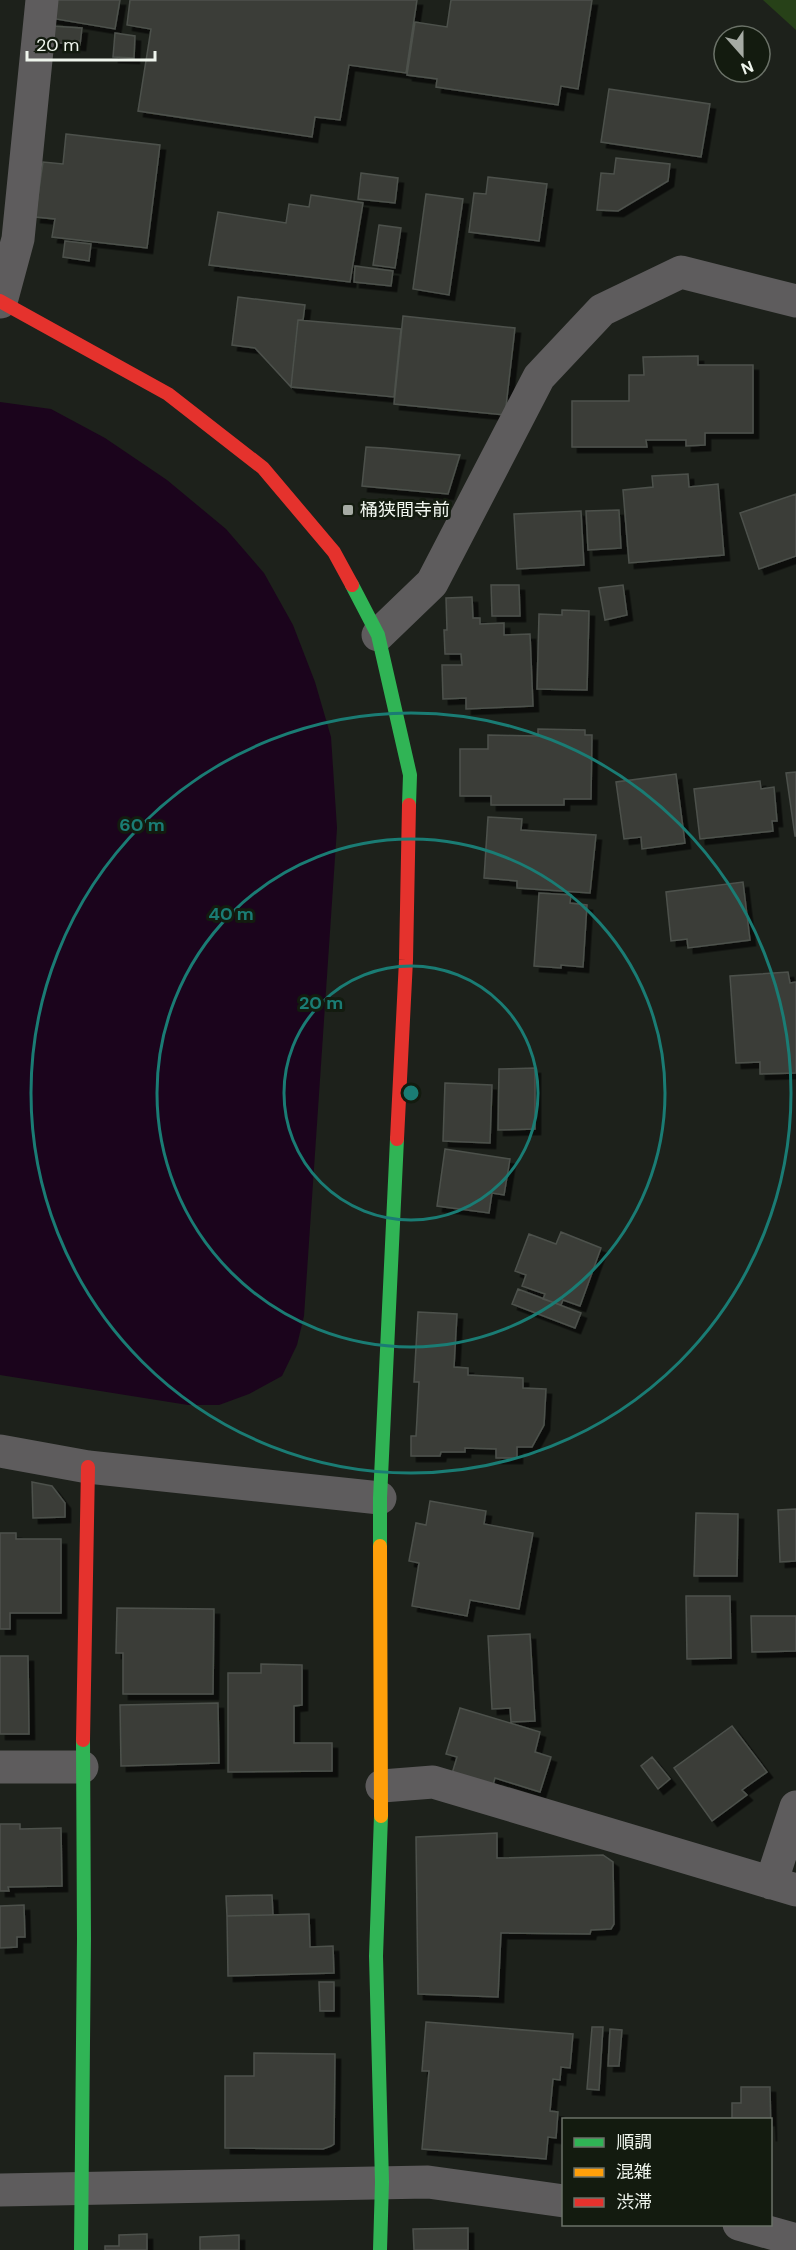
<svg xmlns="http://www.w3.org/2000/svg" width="796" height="2250" font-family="'DM Sans','Noto Sans JP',sans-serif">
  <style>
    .green { fill: #274118 }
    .water { fill: #1b041c }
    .building { fill: #3a3e38; stroke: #4d514c; stroke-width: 1.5; filter: url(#shadow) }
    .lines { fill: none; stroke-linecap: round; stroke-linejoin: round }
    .street { stroke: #5e5c5d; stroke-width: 33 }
    .fast { stroke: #30b455; stroke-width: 14 }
    .slow { stroke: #ff9f0a; stroke-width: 14 }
    .jam { stroke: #e5322d; stroke-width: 14 }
    .ring { fill: none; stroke: #1a7c74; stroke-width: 3 }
    .poi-dot { fill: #a6aba4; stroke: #131b0f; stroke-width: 2 }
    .labels { text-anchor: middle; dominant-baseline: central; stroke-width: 6; stroke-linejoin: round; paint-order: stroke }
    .poi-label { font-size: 18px; fill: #eff5ed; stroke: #131b0f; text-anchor: start }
    .centre { fill: #1a7c74; stroke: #131b0f; stroke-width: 3 }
    .ring-label { font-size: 18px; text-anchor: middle; font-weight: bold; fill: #1a7c74; stroke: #131b0f; stroke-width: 6; stroke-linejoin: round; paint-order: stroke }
  </style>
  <defs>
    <filter id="shadow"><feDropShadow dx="5.5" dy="5.5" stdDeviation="0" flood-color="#0009"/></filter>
  </defs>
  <rect width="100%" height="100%" fill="#1d211b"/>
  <!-- green -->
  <path class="green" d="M 763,0 L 796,0 L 796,30 Z"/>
  <!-- water -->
  <path class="water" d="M 0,402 L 51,409 L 105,438 L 167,480 L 226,529 L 264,573 L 293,625 L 315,682 L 331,737 L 337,828 L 304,1316 L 297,1345 L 282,1376 L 249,1394 L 219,1405 L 188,1405 L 0,1375 Z"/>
  <!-- building -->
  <path class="building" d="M 53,0 L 120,0 L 115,29 L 50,18 Z
    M 130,0 L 417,0 L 406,73 L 349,65 L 340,120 L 315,117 L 312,137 L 138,111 L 151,29 L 127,25 Z
    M 451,0 L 592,0 L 578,89 L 561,86 L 558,105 L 436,87 L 437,79 L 407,75 L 415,22 L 447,27 Z
    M 52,26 L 82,28 L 80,45 L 50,42 Z
    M 115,33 L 135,36 L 134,58 L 113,57 Z
    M 609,89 L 710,104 L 701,157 L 601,142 Z
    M 66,134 L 160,145 L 147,248 L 52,237 L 55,219 L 35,217 L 43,162 L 63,164 Z
    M 616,158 L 670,164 L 668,181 L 618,211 L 597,210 L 601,173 L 614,174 Z
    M 361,173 L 398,178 L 395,203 L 358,199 Z
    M 488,177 L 547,184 L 539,241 L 469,232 L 474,193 L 486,194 Z
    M 426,194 L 463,199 L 449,295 L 413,289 Z
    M 311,195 L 363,203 L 350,282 L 209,265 L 218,212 L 286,223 L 289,204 L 309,207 Z
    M 379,225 L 401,228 L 395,268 L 373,265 Z
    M 65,241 L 91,244 L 89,261 L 63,257 Z
    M 355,266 L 393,271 L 391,286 L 354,282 Z
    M 238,297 L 305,305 L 303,320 L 298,320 L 291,387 L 255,348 L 232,345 Z
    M 403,316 L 515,328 L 505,415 L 394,404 Z
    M 298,320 L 401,329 L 394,397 L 291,387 Z
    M 698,356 L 698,365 L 753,365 L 753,433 L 705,433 L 705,445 L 686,446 L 686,440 L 646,440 L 647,447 L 572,447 L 572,401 L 629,401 L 629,375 L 644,375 L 643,357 Z
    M 366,447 L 384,448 L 460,455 L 448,494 L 362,486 Z
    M 688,474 L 689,487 L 718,484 L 724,555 L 629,563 L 623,490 L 653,487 L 652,476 Z
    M 796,494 L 796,556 L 759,569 L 740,513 Z
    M 619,510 L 621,548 L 588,550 L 586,511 Z
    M 581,511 L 584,565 L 517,569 L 514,514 Z
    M 491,585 L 519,585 L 520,616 L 492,616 Z
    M 623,585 L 627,615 L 605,620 L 599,588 Z
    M 472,597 L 473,618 L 480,618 L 480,624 L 504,623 L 504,635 L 530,634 L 533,706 L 466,709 L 466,698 L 443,699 L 442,665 L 462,665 L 461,654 L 445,654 L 444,630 L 447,630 L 446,598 Z
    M 562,610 L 589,611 L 587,690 L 537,689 L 539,614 L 562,615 Z
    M 538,729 L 585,730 L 585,735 L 592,735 L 591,799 L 564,799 L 564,805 L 491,805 L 491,796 L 460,796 L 460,749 L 488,749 L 488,735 L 538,736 Z
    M 796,772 L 796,836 L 795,836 L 786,773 Z
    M 676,774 L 685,843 L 642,849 L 641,837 L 624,839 L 616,782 Z
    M 760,781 L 761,789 L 774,787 L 777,821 L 772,821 L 773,831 L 700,839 L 694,789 Z
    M 488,817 L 522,819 L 521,830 L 596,835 L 590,893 L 517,888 L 517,881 L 484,878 Z
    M 743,882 L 750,940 L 688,948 L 687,939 L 671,941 L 666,892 Z
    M 539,893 L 571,895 L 570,903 L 587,905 L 583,967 L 561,965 L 561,968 L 534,966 Z
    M 788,972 L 790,983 L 796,982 L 796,1073 L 760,1074 L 760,1062 L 736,1063 L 730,976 Z
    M 535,1068 L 535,1129 L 498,1130 L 499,1069 Z
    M 445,1083 L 492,1085 L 490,1143 L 443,1141 Z
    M 445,1149 L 510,1159 L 504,1195 L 492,1193 L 489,1213 L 437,1206 Z
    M 561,1232 L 601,1248 L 580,1306 L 563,1300 L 561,1305 L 543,1299 L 545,1294 L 522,1286 L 526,1275 L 515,1271 L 529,1234 L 556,1244 Z
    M 518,1289 L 581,1313 L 575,1328 L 512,1304 Z
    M 418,1312 L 457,1314 L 454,1367 L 468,1368 L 468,1375 L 523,1378 L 523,1388 L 546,1389 L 544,1425 L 532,1447 L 517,1447 L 517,1458 L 496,1458 L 496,1449 L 465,1448 L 465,1452 L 441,1452 L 440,1456 L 411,1456 L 411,1436 L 416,1436 L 419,1382 L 414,1382 Z
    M 32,1482 L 52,1486 L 65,1503 L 65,1517 L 33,1518 Z
    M 430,1501 L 486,1511 L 484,1524 L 533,1533 L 519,1609 L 470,1600 L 467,1616 L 412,1606 L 419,1563 L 409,1561 L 416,1523 L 426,1525 Z
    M 796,1509 L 796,1561 L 780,1562 L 778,1510 Z
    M 696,1513 L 738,1514 L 737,1576 L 694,1576 Z
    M 0,1533 L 16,1533 L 16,1539 L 61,1539 L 61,1613 L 10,1613 L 10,1629 L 0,1629 Z
    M 686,1596 L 730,1596 L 731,1658 L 687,1659 Z
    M 117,1608 L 214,1609 L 213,1694 L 123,1694 L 123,1653 L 116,1653 Z
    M 751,1616 L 796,1616 L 796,1651 L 752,1652 Z
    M 530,1634 L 535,1721 L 511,1722 L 510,1708 L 492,1709 L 488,1636 Z
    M 0,1656 L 28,1656 L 29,1734 L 0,1734 Z
    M 261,1664 L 302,1665 L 302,1705 L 294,1706 L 294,1743 L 332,1743 L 332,1771 L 228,1772 L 228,1673 L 261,1673 Z
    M 218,1703 L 219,1763 L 121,1766 L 120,1705 Z
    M 460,1708 L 540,1732 L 535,1752 L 551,1757 L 540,1792 L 495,1778 L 493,1785 L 451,1777 L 457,1757 L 446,1754 Z
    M 732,1726 L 767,1772 L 742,1790 L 747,1795 L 712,1821 L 674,1768 Z
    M 652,1757 L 670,1779 L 658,1789 L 641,1766 Z
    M 0,1824 L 20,1824 L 20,1829 L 61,1828 L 62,1886 L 8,1887 L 9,1891 L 0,1891 Z
    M 497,1833 L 497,1858 L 603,1855 L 613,1862 L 614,1924 L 611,1929 L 591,1930 L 590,1934 L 501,1933 L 498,1997 L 418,1994 L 416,1837 Z
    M 272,1895 L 273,1915 L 227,1916 L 226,1896 Z
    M 24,1905 L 25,1937 L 17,1937 L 17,1947 L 0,1948 L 0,1906 Z
    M 309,1914 L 310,1947 L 333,1946 L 334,1973 L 228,1976 L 227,1916 Z
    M 319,1982 L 334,1982 L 334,2011 L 320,2011 Z
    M 426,2022 L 573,2034 L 570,2068 L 561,2067 L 560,2080 L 553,2079 L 550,2111 L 558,2112 L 556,2138 L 548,2137 L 546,2159 L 422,2149 L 429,2071 L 422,2071 Z
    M 592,2027 L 603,2027 L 599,2090 L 587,2089 Z
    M 610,2029 L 622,2030 L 619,2066 L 608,2066 Z
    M 254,2053 L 335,2054 L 334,2144 L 331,2146 L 323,2149 L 225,2148 L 225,2076 L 254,2076 Z
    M 741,2087 L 770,2087 L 771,2136 L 770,2120 L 732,2120 L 732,2103 L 741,2103 Z
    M 468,2228 L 468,2250 L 414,2250 L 413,2229 Z
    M 147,2234 L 147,2250 L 105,2250 L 105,2246 L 119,2246 L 119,2235 Z
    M 239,2235 L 239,2250 L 200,2250 L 200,2237 Z"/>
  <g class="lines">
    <!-- street -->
    <path class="street" d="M 1,302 L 18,239 L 42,0
      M 378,635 L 432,583 L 539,377 L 602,310 L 681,272 L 796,301
      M 0,1451 L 88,1467 L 380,1498
      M 0,1767 L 82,1767
      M 382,1786 L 433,1782 L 796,1890
      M 771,1883 L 796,1807
      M 0,2190 L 428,2182 L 564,2201
      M 739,2224 L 796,2240"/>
    <!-- fast -->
    <path class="fast" d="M 352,585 L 378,635 L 410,775 L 409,805
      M 380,1546 L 380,1498 L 397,1139
      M 81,2250 L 84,1938 L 83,1740
      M 380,2250 L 382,2182 L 376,1956 L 381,1816"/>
    <!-- slow -->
    <path class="slow" d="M 380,1546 L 381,1816"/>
    <!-- jam -->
    <path class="jam" d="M 0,301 L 168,394 L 263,468 L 334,552 L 352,585
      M 397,1139 L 406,960 L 409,805
      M 83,1740 L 88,1467"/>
  </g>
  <!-- distance rings -->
  <g class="ring">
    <circle cx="411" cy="1093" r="127"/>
    <circle cx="411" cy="1093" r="254"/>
    <circle cx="411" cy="1093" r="380"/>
  </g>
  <!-- markers -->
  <rect class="poi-dot" x="342" y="504" width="12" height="12" rx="3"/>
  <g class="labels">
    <!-- poi labels -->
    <g class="poi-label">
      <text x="360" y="510">桶狭間寺前</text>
    </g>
  </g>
  <circle cx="411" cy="1093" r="9" class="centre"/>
  <g class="ring-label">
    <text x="142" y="831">60 m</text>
    <text x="231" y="920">40 m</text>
    <text x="321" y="1009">20 m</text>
  </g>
  <!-- legend -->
  <rect x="562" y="2118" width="210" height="108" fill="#131b0f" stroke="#6b7268" stroke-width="1.5"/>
  <rect x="574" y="2138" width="30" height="9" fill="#30b455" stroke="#6b7268" stroke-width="1.5"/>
  <text x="616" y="2148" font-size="18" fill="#eff5ed">順調</text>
  <rect x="574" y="2168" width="30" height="9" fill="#ff9f0a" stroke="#6b7268" stroke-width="1.5"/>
  <text x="616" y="2178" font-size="18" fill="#eff5ed">混雑</text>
  <rect x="574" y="2198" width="30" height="9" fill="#e5322d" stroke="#6b7268" stroke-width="1.5"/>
  <text x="616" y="2208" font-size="18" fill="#eff5ed">渋滞</text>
  <!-- north arrow -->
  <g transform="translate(742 54) rotate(159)"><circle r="28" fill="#131b0f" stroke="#6b7268" stroke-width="1.5"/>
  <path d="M0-4.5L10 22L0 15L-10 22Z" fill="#a6aba4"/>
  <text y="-9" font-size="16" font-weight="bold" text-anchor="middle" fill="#eff5ed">N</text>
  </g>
  <!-- scale -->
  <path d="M27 51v9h128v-9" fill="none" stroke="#eff5ed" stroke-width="3"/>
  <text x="36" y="51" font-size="18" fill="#eff5ed" stroke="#131b0f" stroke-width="4.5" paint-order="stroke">20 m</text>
</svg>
